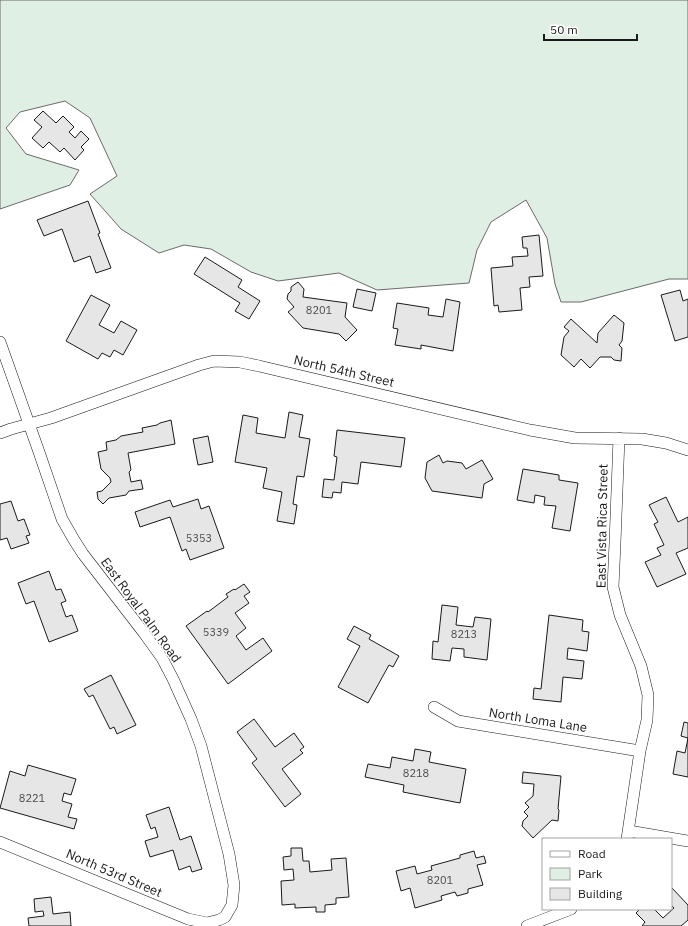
<svg xmlns="http://www.w3.org/2000/svg" width="688" height="926" font-family="'IBM Plex Sans',sans-serif">
  <style>
    .green { fill: #e0efe3; stroke: #6a6a6a }
    .building { fill: #e6e6e6; stroke: #1a1a1a }
    .lines { fill: none; stroke-linecap: round; stroke-linejoin: round }
    .street-casing { stroke: #1a1a1a; stroke-width: 12 }
    .street { stroke: #fff; stroke-width: 11 }
    .labels { text-anchor: middle; dominant-baseline: central; stroke-width: 3; stroke-linejoin: round; paint-order: stroke }
    .number-label { font-size: 11px; fill: #4d4d4d }
    .street-label { font-size: 13px; fill: #1a1a1a; stroke: #fff }
  </style>
  <rect width="100%" height="100%" fill="#fff"/>
  <!-- green -->
  <path class="green" d="M 0,0 L 688,0 L 688,279 L 669,279 L 581,302 L 561,302 L 555,284 L 547,238 L 526,200 L 491,222 L 477,250 L 469,283 L 377,290 L 339,273 L 278,281 L 251,272 L 211,249 L 184,245 L 159,253 L 121,229 L 90,194 L 117,176 L 90,118 L 65,101 L 20,112 L 6,128 L 26,154 L 79,170 L 70,185 L 0,209 Z"/>
  <!-- building -->
  <path class="building" d="M 43,111 L 56,123 L 63,116 L 74,127 L 69,132 L 75,138 L 81,131 L 89,139 L 81,147 L 84,150 L 75,160 L 64,148 L 60,152 L 49,142 L 43,148 L 32,138 L 42,127 L 34,120 Z
    M 88,201 L 100,233 L 98,234 L 111,268 L 96,273 L 90,256 L 74,262 L 62,229 L 44,236 L 37,220 Z
    M 539,235 L 543,276 L 529,277 L 530,287 L 520,288 L 522,310 L 499,312 L 498,305 L 494,306 L 491,268 L 513,266 L 512,257 L 528,256 L 527,248 L 523,248 L 522,237 Z
    M 205,257 L 242,280 L 238,287 L 260,301 L 249,319 L 235,311 L 240,303 L 194,274 Z
    M 298,282 L 304,289 L 303,297 L 347,303 L 345,317 L 357,330 L 346,341 L 339,334 L 303,328 L 288,312 L 294,307 L 287,299 L 288,294 L 291,291 L 291,287 Z
    M 357,289 L 376,293 L 372,311 L 353,307 Z
    M 680,290 L 683,301 L 688,299 L 688,337 L 675,341 L 661,295 Z
    M 91,295 L 110,305 L 99,325 L 114,333 L 121,321 L 137,330 L 123,355 L 114,350 L 110,357 L 102,353 L 98,359 L 66,341 Z
    M 446,299 L 460,302 L 453,351 L 421,345 L 421,349 L 395,345 L 398,329 L 393,328 L 397,303 L 429,308 L 428,315 L 443,317 Z
    M 614,315 L 624,323 L 622,341 L 619,345 L 622,348 L 621,361 L 614,360 L 611,357 L 600,357 L 590,368 L 581,359 L 574,367 L 561,355 L 564,337 L 569,331 L 564,327 L 571,319 L 597,343 L 598,333 Z
    M 289,412 L 303,415 L 299,437 L 310,439 L 304,477 L 297,476 L 293,504 L 297,505 L 294,524 L 277,521 L 282,492 L 263,488 L 267,468 L 235,462 L 243,415 L 258,418 L 256,433 L 285,438 Z
    M 171,420 L 175,444 L 128,453 L 131,470 L 129,472 L 131,482 L 141,480 L 143,489 L 129,491 L 126,495 L 109,498 L 103,504 L 98,499 L 97,492 L 102,491 L 111,482 L 110,478 L 101,469 L 98,452 L 107,450 L 106,442 L 116,440 L 121,436 L 143,432 L 142,428 L 157,425 L 160,423 Z
    M 337,430 L 405,438 L 401,467 L 361,462 L 358,484 L 342,482 L 341,493 L 333,492 L 332,498 L 322,497 L 324,479 L 334,480 L 337,457 L 334,456 Z
    M 208,436 L 213,462 L 198,465 L 193,439 Z
    M 439,455 L 443,463 L 447,461 L 462,463 L 466,469 L 482,460 L 493,479 L 484,484 L 482,498 L 432,491 L 425,478 L 427,462 Z
    M 523,469 L 559,475 L 559,480 L 578,483 L 570,531 L 552,528 L 556,506 L 544,505 L 545,497 L 535,495 L 534,503 L 517,500 Z
    M 666,497 L 678,522 L 688,517 L 688,548 L 676,553 L 686,574 L 657,587 L 645,562 L 661,555 L 657,548 L 664,545 L 654,524 L 658,522 L 649,505 Z
    M 198,499 L 201,509 L 209,506 L 224,548 L 190,560 L 186,549 L 182,551 L 170,517 L 140,527 L 135,512 L 170,500 L 173,507 Z
    M 11,501 L 18,521 L 24,519 L 30,535 L 26,536 L 29,543 L 11,549 L 7,538 L 0,540 L 0,504 Z
    M 49,571 L 56,590 L 61,589 L 66,601 L 61,603 L 66,617 L 72,615 L 78,631 L 49,642 L 34,601 L 26,604 L 18,583 Z
    M 244,584 L 250,592 L 244,596 L 249,603 L 235,613 L 246,628 L 236,636 L 246,650 L 263,638 L 272,651 L 228,684 L 186,626 L 207,611 L 208,612 L 228,597 L 226,594 L 234,589 L 235,590 Z
    M 442,605 L 458,607 L 456,625 L 473,627 L 475,617 L 491,619 L 487,660 L 464,657 L 464,649 L 452,648 L 450,661 L 432,659 L 433,641 L 438,642 Z
    M 549,615 L 583,620 L 582,631 L 589,632 L 587,651 L 568,648 L 567,659 L 584,661 L 582,679 L 563,677 L 561,702 L 533,699 L 534,688 L 541,689 Z
    M 354,626 L 371,635 L 369,639 L 399,656 L 393,667 L 389,665 L 368,703 L 338,687 L 360,646 L 347,639 Z
    M 111,675 L 136,725 L 117,734 L 114,727 L 110,729 L 93,695 L 89,697 L 84,689 Z
    M 254,719 L 275,747 L 294,733 L 304,747 L 300,750 L 303,753 L 282,769 L 301,794 L 285,807 L 252,763 L 257,759 L 237,732 Z
    M 684,722 L 688,723 L 688,777 L 673,774 L 677,751 L 685,753 L 688,738 L 681,736 Z
    M 415,749 L 431,752 L 429,762 L 466,769 L 460,803 L 403,792 L 404,785 L 365,777 L 368,764 L 390,768 L 392,757 L 413,761 Z
    M 28,765 L 76,779 L 71,795 L 64,793 L 62,801 L 72,804 L 68,817 L 77,819 L 74,829 L 0,808 L 10,771 L 25,776 Z
    M 523,772 L 561,776 L 558,809 L 559,810 L 558,821 L 552,820 L 533,838 L 522,826 L 523,821 L 528,816 L 524,812 L 529,807 L 525,803 L 533,796 L 534,784 L 522,783 Z
    M 169,807 L 180,840 L 191,836 L 202,869 L 192,872 L 190,866 L 179,870 L 173,850 L 150,857 L 145,841 L 158,837 L 155,827 L 151,829 L 146,815 Z
    M 291,848 L 302,848 L 303,861 L 309,861 L 310,872 L 332,870 L 331,859 L 346,858 L 349,897 L 336,898 L 336,904 L 325,905 L 325,912 L 316,912 L 316,907 L 295,908 L 295,904 L 282,905 L 281,881 L 294,880 L 293,869 L 284,870 L 283,857 L 291,856 Z
    M 474,851 L 476,858 L 484,856 L 486,863 L 477,865 L 483,885 L 468,889 L 468,893 L 457,896 L 455,892 L 441,896 L 442,900 L 415,908 L 410,888 L 401,891 L 396,871 L 415,866 L 417,874 L 432,870 L 431,866 L 460,858 L 460,855 Z
    M 671,887 L 688,905 L 688,920 L 681,926 L 642,926 L 645,922 L 636,913 L 640,909 L 654,909 L 663,918 L 674,908 L 671,905 Z
    M 51,897 L 53,914 L 70,912 L 71,926 L 29,926 L 28,918 L 44,916 L 43,911 L 35,912 L 34,899 Z"/>
  <g class="lines">
    <!-- street casing -->
    <g class="street-casing">
      <path id="street" d="M 0,342 L 39,452 L 62,519 L 74,540 L 83,554 L 144,633 L 162,658 L 173,679 L 191,719 L 201,746 L 229,854 L 234,885 L 232,905 L 225,917 L 219,920 L 207,923 L 188,919 L 0,842
        M 0,433 L 11,429 L 51,418 L 199,365 L 214,361 L 240,362 L 259,366 L 530,430 L 575,438 L 642,439 L 666,443 L 688,450
        M 619,438 L 615,543 L 613,587 L 620,615 L 641,666 L 648,695 L 647,720 L 640,751 L 627,839
        M 434,707 L 458,721 L 640,751
        M 629,831 L 688,841
        M 527,926 L 571,909"/>
    </g>
    <!-- street -->
    <use href="#street" class="street"/>
  </g>
  <g class="labels">
    <!-- number labels -->
    <g class="number-label">
      <text x="319" y="310">8201</text>
      <text x="199" y="538">5353</text>
      <text x="216" y="632">5339</text>
      <text x="464" y="634">8213</text>
      <text x="416" y="773">8218</text>
      <text x="32" y="798">8221</text>
      <text x="440" y="880">8201</text>
    </g>
    <!-- street labels -->
    <g class="street-label">
      <text transform="translate(344 371) rotate(13)">North 54th Street</text>
      <text transform="translate(602 526) rotate(-89)">East Vista Rica Street</text>
      <text transform="translate(141 610) rotate(54)">East Royal Palm Road</text>
      <text transform="translate(538 720) rotate(9)">North Loma Lane</text>
      <text transform="translate(114 873) rotate(23)">North 53rd Street</text>
    </g>
  </g>
  <!-- legend -->
  <rect x="542" y="838" width="130" height="72" fill="#ffffff" stroke="#a3a3a3"/>
  <rect x="550" y="851" width="20" height="6" fill="#ffffff" stroke="#a3a3a3"/>
  <text x="578" y="858" font-size="12" fill="#1a1a1a">Road</text>
  <rect x="550" y="868" width="20" height="12" fill="#e0efe3" stroke="#a3a3a3"/>
  <text x="578" y="878" font-size="12" fill="#1a1a1a">Park</text>
  <rect x="550" y="888" width="20" height="12" fill="#e6e6e6" stroke="#a3a3a3"/>
  <text x="578" y="898" font-size="12" fill="#1a1a1a">Building</text>
  <!-- scale -->
  <path d="M544 34v6h93v-6" fill="none" stroke="#1a1a1a" stroke-width="2"/>
  <text x="550" y="34" font-size="12" fill="#1a1a1a" stroke="#ffffff" stroke-width="3" paint-order="stroke">50 m</text>
</svg>
